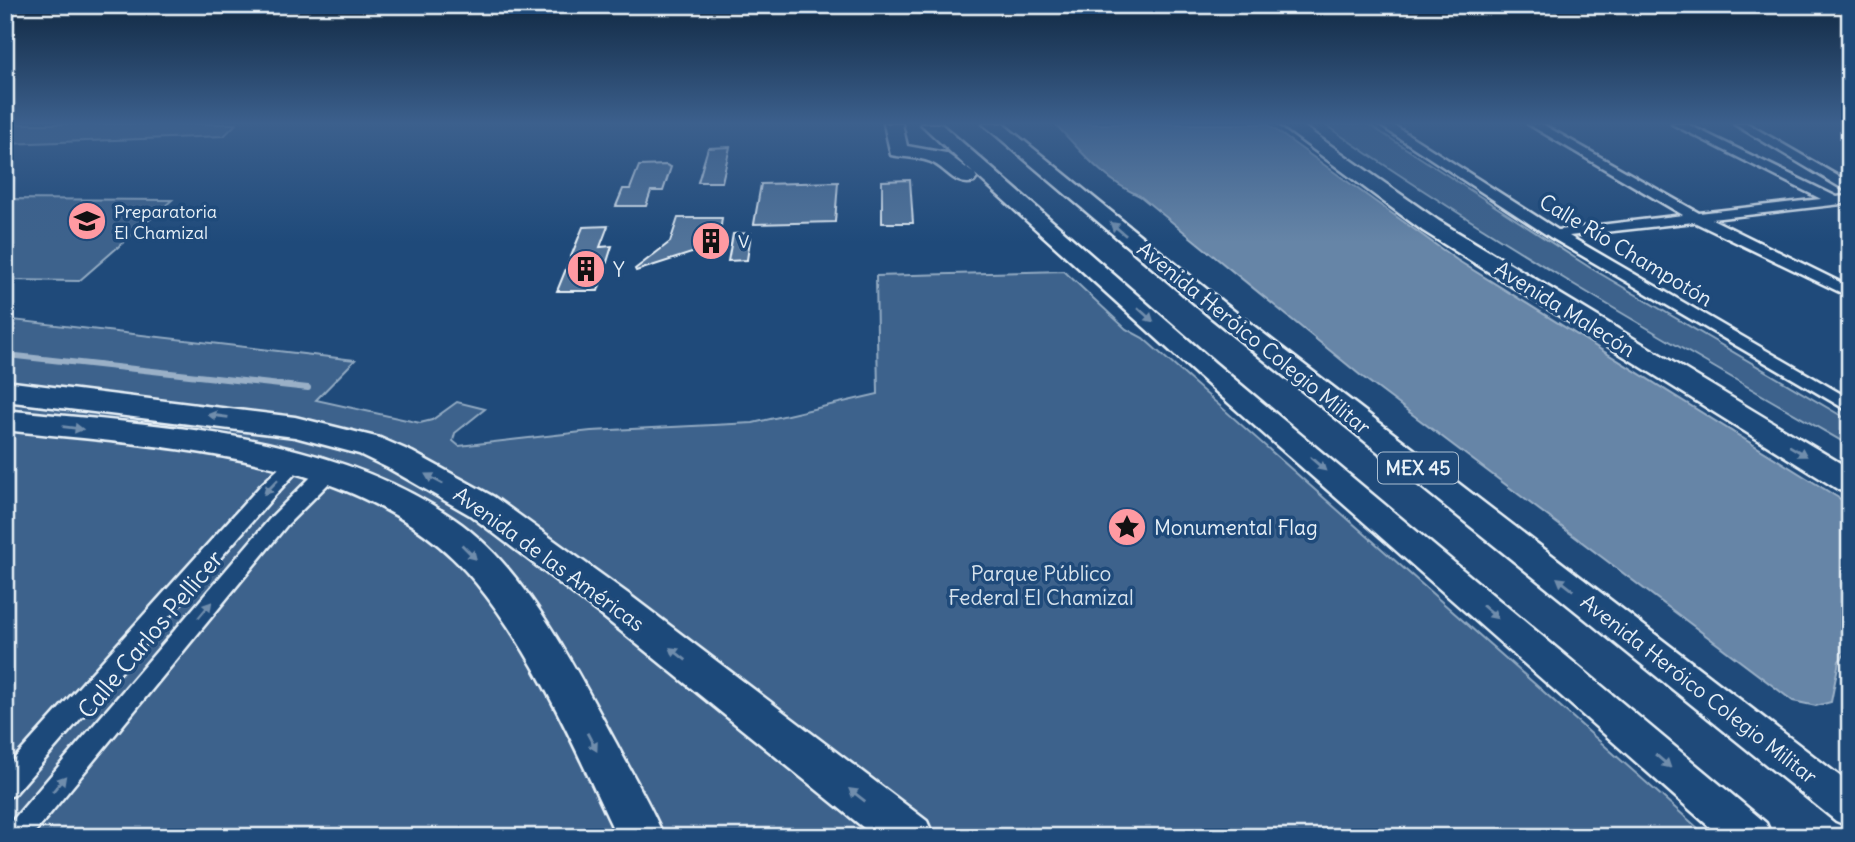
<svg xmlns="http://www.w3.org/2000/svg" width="1855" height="842" font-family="Delius,sans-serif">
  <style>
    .green { fill: #3c628c; stroke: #92aac2; stroke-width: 2 }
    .water { fill: #6685a7; stroke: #9ab0c7; stroke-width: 2 }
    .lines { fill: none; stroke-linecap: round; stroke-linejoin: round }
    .stream { stroke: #9ab0c7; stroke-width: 6 }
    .building { fill: #517399; stroke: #e8f1f8; stroke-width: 2 }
    .street-casing { stroke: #e8f1f8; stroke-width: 5 }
    .primary-casing { stroke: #e8f1f8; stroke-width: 5 }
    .highway-casing { stroke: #e8f1f8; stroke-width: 5 }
    .street { fill: #1f4a7a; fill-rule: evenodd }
    .primary { fill: #1f4a7a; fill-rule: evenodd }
    .highway { fill: #1f4a7a; fill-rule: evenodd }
    .oneway { fill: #6f8dac }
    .labels { text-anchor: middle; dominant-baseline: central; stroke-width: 7; stroke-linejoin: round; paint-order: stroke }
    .far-poi-label { font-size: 18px; fill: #e8f1f8; stroke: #1f4a7a; text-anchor: start }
    .shield { fill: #1f4a7a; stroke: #acbfd2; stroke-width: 2 }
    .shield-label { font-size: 19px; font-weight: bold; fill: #e8f1f8 }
    .street-label { font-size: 21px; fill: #e8f1f8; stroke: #1f4a7a }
    .poi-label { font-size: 21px; fill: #e8f1f8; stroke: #1f4a7a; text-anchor: start }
    .park-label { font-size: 21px; fill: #d7e3ed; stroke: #1f4a7a }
    .near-street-label { font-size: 24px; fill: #e8f1f8; stroke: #1f4a7a }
  </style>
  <rect width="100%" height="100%" fill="#1f4a7a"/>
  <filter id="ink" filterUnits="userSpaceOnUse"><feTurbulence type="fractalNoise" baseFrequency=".0143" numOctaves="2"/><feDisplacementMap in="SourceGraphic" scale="14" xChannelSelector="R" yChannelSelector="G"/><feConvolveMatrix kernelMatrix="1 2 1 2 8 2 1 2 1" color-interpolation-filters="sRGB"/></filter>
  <g filter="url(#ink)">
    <!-- green -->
    <path class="green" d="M 13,124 L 236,124 L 224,136 L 5,144 L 5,130 Z
      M 1324,124 L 1368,124 L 1589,267 L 1850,421 L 1850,446 C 1672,343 1493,241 1324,124 Z
      M 5,199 L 172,200 L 79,281 L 5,280 Z
      M 1064,271 L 1126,329 L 1143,338 L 1708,837 L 5,837 L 5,319 L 355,360 L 316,400 L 420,423 L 432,420 L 457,402 L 485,409 L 455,433 L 453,441 L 459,446 L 591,431 L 753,423 L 878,394 L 876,276 Z"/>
    <!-- water -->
    <path class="water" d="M 1055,124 L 1267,124 L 1457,260 L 1850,505 L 1850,649 L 1839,661 L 1831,702 L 1816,706 L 1793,701 L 1360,375 L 1140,196 C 1103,180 1083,153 1055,124 Z"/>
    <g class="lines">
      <!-- stream -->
      <path class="stream" d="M 7,355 L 308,388"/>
    </g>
    <!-- building -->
    <path class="building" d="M 730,147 L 722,182 L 698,182 L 708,148 Z
      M 666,165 L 671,167 L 663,191 L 651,191 L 646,206 L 616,206 L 623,189 L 630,189 L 639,166 Z
      M 910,180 L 913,223 L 882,223 L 882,181 Z
      M 838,182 L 835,222 L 754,224 L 761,184 Z
      M 678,218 L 722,218 L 718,248 L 707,248 L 636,271 L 635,269 L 670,242 Z
      M 608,226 L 600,247 L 612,246 L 598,291 L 557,291 L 583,227 Z
      M 751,233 L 747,260 L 728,261 L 733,234 Z"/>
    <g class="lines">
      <!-- street casing -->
      <g class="street-casing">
        <path id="street" d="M 1378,124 L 1392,124 L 1558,230 L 1683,215 L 1528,124 L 1542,124 L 1699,213 L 1821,199 L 1672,124 L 1687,124 L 1837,197 L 1850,195 L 1850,203 L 1712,219 L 1850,287 L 1850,297 L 1694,222 L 1569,236 L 1850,399 L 1850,412 L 1550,237 Z
          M 1734,124 L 1748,124 L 1850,183 L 1850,193 Z
          M 296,456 L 302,458 L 305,462 L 302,466 L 275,495 L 14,795 L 5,798 L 5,769 L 261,485 L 290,458 Z
          M 330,464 L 337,465 L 339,470 L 337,475 L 287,525 L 31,837 L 5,837 L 6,828 L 273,515 L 323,465 Z"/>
      </g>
      <!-- primary casing -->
      <g class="primary-casing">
        <path id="primary" d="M 884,124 L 902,124 L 907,146 L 946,153 L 973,173 L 921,124 L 941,124 L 1215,363 L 1766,823 L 1772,837 L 1721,837 L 1197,375 L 975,174 L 977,178 L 974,182 C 957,187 949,172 935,164 C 924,157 905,158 891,155 Z
          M 983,124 L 1003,124 L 1225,304 L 1850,784 L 1850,827 L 1836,821 L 1207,314 Z
          M 1279,124 L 1300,124 L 1439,221 L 1850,469 L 1850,493 L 1839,490 L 1423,231 Z"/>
      </g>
      <!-- highway casing -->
      <g class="highway-casing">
        <path id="highway" d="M 5,381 L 295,417 L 380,438 L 412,452 L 494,497 L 627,593 L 927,821 L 934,837 L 875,837 L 601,615 L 470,515 L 388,468 L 359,454 L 295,437 L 5,401 Z
          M 5,410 C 156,426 323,430 453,518 C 524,565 576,669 616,743 C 632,774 650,804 664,837 L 617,837 C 576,751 537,657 476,583 C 368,451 161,448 5,430 Z"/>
      </g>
      <!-- street -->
      <use href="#street" class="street"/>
      <!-- primary -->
      <use href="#primary" class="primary"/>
      <!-- highway -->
      <use href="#highway" class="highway"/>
    </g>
    <!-- one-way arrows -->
    <defs><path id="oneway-solid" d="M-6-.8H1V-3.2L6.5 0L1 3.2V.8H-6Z" transform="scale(1.75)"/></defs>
    <g class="oneway">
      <use href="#oneway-solid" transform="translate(1118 229) rotate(-140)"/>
      <use href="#oneway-solid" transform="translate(1146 315) rotate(42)"/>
      <use href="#oneway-solid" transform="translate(218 416) rotate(-172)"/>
      <use href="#oneway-solid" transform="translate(73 428) rotate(7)"/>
      <use href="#oneway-solid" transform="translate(1798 451) rotate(31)"/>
      <use href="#oneway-solid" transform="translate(1318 464) rotate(41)"/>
      <use href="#oneway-solid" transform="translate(434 479) rotate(-151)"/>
      <use href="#oneway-solid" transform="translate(271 487) rotate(134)"/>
      <use href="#oneway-solid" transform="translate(469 552) rotate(45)"/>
      <use href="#oneway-solid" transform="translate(1565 584) rotate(-142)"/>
      <use href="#oneway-solid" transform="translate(205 610) rotate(-50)"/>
      <use href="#oneway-solid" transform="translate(1490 612) rotate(41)"/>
      <use href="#oneway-solid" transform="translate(678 654) rotate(-142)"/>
      <use href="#oneway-solid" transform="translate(592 742) rotate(62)"/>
      <use href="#oneway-solid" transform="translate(1663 761) rotate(41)"/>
      <use href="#oneway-solid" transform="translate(59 784) rotate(-50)"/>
      <use href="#oneway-solid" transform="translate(857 795) rotate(-142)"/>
    </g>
  </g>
  <!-- sky -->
  <linearGradient id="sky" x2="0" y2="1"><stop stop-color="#112943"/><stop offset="0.51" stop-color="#3c608d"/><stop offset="1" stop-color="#3c608d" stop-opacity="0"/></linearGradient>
  <rect width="1855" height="242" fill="url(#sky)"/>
  <!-- icons -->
  <defs>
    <g id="school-disc" transform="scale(2.0125)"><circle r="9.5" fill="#ff9aa2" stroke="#1f4a7a"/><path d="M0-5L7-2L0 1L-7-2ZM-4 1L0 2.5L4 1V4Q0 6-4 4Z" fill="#111"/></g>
    <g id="building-disc" transform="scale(2.0125)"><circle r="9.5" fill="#ff9aa2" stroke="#1f4a7a"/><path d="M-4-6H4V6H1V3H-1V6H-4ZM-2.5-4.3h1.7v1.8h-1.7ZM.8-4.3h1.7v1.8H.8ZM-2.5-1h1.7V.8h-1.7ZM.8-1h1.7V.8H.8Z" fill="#111"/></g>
    <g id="sight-disc" transform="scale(2.0125)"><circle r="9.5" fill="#ff9aa2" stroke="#1f4a7a"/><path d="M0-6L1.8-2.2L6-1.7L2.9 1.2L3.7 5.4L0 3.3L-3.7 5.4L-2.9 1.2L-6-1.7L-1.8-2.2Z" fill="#111"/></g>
  </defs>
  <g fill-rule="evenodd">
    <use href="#school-disc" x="87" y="221"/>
    <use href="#building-disc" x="711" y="241"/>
    <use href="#building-disc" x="586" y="269"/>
    <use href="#sight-disc" x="1127" y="527"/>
  </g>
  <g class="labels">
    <!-- far-poi labels -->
    <g class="far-poi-label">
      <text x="114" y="211">Preparatoria<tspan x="114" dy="21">El Chamizal</tspan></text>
      <text x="738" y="241">V</text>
    </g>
    <!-- shield labels -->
    <rect class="shield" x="1378" y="452.5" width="80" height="31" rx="5"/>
    <g class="shield-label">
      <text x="1418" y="468">MEX 45</text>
    </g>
    <!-- street labels -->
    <g class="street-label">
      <text transform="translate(1626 250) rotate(31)">Calle Río Champotón</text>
      <text transform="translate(1565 309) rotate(32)">Avenida Malecón</text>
      <text transform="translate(1254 338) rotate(39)">Avenida Heróico Colegio Militar</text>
      <text transform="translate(549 559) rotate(36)">Avenida de las Américas</text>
      <text transform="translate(1699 689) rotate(38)">Avenida Heróico Colegio Militar</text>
    </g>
    <!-- poi labels -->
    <g class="poi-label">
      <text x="613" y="269">Y</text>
      <text x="1154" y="527">Monumental Flag</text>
    </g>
    <!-- park labels -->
    <g class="park-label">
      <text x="1041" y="573">Parque Público<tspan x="1041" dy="24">Federal El Chamizal</tspan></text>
    </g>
    <!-- near-street labels -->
    <g class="near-street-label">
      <text transform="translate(150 634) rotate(-50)">Calle Carlos Pellicer</text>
    </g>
  </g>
  <!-- margin -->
  <rect width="1855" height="842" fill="none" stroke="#1f4a7a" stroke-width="28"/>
  <rect x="14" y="14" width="1827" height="814" fill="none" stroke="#e8f1f8" stroke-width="2.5" filter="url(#ink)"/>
</svg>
